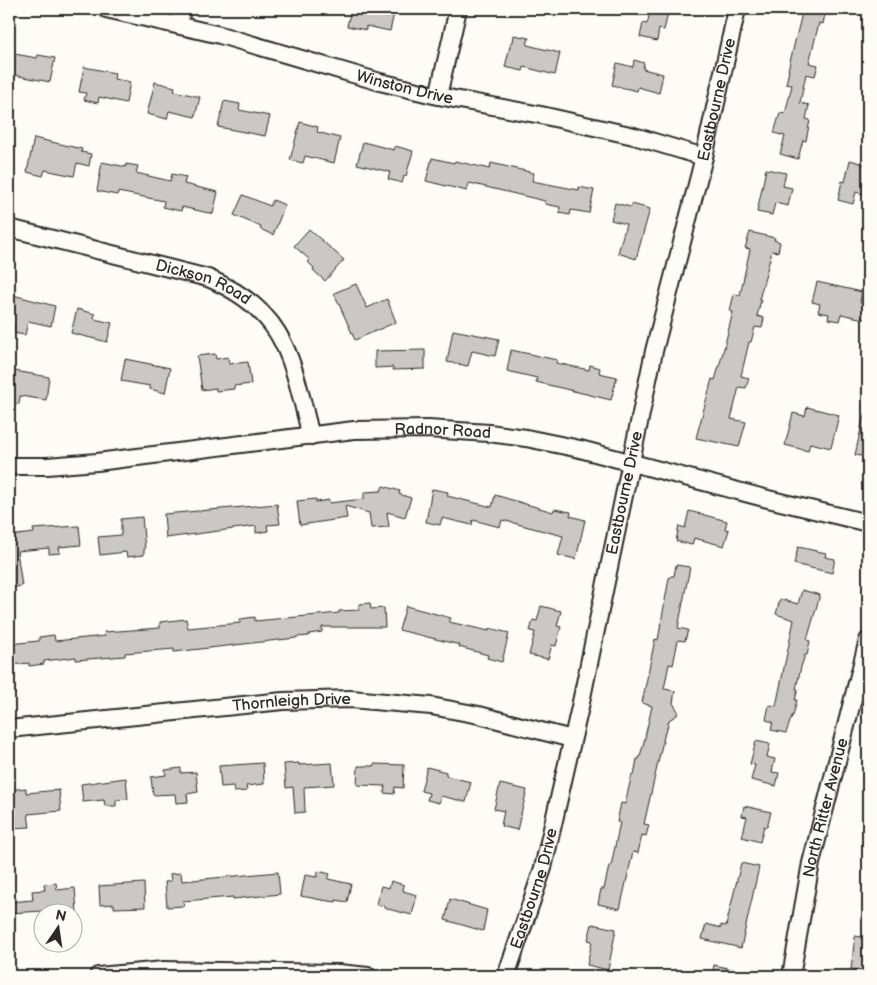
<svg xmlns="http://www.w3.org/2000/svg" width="877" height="985" font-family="'Balsamiq Sans',sans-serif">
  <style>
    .building { fill: #c9c8c4; stroke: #2b2b2b }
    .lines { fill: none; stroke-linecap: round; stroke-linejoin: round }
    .minor-casing { stroke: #2b2b2b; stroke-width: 20 }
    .minor { stroke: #fdfcf7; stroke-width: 16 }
    .labels { text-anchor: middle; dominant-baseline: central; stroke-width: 4; stroke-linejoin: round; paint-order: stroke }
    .street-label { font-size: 16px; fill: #2b2b2b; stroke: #fdfcf7 }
  </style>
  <rect width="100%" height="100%" fill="#fdfcf7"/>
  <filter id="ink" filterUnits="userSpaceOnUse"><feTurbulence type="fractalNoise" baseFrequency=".02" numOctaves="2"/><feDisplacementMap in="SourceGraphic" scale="10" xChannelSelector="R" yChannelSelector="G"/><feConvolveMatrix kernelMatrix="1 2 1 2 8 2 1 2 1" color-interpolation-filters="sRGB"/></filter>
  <g filter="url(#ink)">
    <!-- building -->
    <path class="building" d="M 351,9 L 395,9 L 390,31 L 366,26 L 366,30 L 347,26 Z
      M 651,9 L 669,9 L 664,30 L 659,29 L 657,41 L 640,37 L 643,23 L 647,24 Z
      M 803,9 L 826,9 L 823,24 L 819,23 L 809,63 L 818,65 L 815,76 L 806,74 L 800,103 L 809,105 L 806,119 L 810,120 L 806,141 L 803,140 L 798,159 L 780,154 L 785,136 L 774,133 L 780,113 L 785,114 L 792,85 L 786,84 L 789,70 L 788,70 Z
      M 514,35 L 529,38 L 527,45 L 560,53 L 555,75 L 524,67 L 523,71 L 505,67 L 511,42 L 513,42 Z
      M 9,53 L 37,58 L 38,55 L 55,58 L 50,82 L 9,74 Z
      M 634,60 L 644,63 L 643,69 L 663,74 L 659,93 L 638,87 L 637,91 L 612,85 L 617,63 L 633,67 Z
      M 84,67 L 115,73 L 114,79 L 130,82 L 126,103 L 99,97 L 98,103 L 84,100 L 86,93 L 79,92 Z
      M 155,82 L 175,87 L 174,91 L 200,97 L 195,117 L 169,111 L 167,119 L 147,114 Z
      M 224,101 L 240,104 L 239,110 L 270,116 L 265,136 L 218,127 Z
      M 300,122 L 318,127 L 317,132 L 340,138 L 334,163 L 305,156 L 303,163 L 290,160 Z
      M 34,138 L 82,149 L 81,152 L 91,154 L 89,166 L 77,163 L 74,176 L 45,170 L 43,176 L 27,172 Z
      M 363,142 L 394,150 L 395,146 L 413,151 L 406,176 L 404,176 L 402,183 L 388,179 L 390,172 L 357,164 Z
      M 432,158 L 454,163 L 455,161 L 490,169 L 491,163 L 534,173 L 532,181 L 579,190 L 579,187 L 594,190 L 589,213 L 571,210 L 570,215 L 559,213 L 560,207 L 545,204 L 545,201 L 469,183 L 467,191 L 426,181 Z
      M 850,160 L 867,165 L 865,173 L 868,174 L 867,195 L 856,192 L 853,204 L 838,200 L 842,181 L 845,182 Z
      M 102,162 L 126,167 L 126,164 L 138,166 L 136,173 L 170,181 L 172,174 L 186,177 L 184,184 L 218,192 L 213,214 L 182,207 L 181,211 L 163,207 L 164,201 L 118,192 L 117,195 L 97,191 Z
      M 766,169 L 786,173 L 783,186 L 792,188 L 788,206 L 775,203 L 772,215 L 757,212 Z
      M 243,195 L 270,206 L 273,200 L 285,205 L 273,235 L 260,229 L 261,227 L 234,215 Z
      M 615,203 L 631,207 L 632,204 L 650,209 L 636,259 L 618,253 L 626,224 L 611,220 Z
      M 309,229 L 344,260 L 325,281 L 313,270 L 314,268 L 308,262 L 310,260 L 294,246 Z
      M 750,232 L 775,238 L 774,240 L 780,242 L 778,252 L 772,251 L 759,300 L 761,300 L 757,316 L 764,318 L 762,328 L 755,327 L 751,342 L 749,342 L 741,376 L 749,378 L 746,388 L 739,387 L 731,419 L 746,422 L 739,447 L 696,438 L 712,379 L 715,380 L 722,356 L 733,312 L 730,311 L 734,294 L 740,295 L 750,249 L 745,248 Z
      M 817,282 L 862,292 L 860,302 L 868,304 L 868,320 L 841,314 L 839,321 L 828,319 L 829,314 L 818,312 L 820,304 L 812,302 Z
      M 356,284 L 367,308 L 387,299 L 396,322 L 355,340 L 334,293 Z
      M 9,294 L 55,306 L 51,326 L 28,321 L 25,335 L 13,333 L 15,325 L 9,324 Z
      M 77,309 L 95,314 L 94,319 L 112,323 L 107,342 L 71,333 Z
      M 453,330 L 499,339 L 495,356 L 472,351 L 468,366 L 447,362 Z
      M 425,350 L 425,369 L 393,370 L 393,367 L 375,368 L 375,351 Z
      M 511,350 L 557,360 L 556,363 L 589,370 L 590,365 L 600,368 L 599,373 L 617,377 L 611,400 L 536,382 L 537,378 L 507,371 Z
      M 215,354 L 216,359 L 228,357 L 229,364 L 248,362 L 251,384 L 234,386 L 234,389 L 216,391 L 216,388 L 202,390 L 197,356 Z
      M 125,359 L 170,368 L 165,393 L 150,389 L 150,386 L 121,381 Z
      M 9,370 L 49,377 L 46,400 L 20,396 L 19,404 L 9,403 Z
      M 807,407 L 839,415 L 831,448 L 810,443 L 808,451 L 785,445 L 793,413 L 805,416 Z
      M 864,415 L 868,415 L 868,457 L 855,455 Z
      M 383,486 L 400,491 L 399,494 L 411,498 L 405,517 L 387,512 L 389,527 L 371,528 L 369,513 L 345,506 L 347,518 L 300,525 L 297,501 L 316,499 L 316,502 L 329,500 L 329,503 L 364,499 L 364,492 L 381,491 Z
      M 432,489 L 448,492 L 447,496 L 492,507 L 495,495 L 553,512 L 554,509 L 571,512 L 570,516 L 585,520 L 576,559 L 558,555 L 563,536 L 502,520 L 500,527 L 473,520 L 472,525 L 442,518 L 440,525 L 426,522 Z
      M 277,504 L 280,524 L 267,525 L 268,531 L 256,533 L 256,526 L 166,538 L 164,514 Z
      M 689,511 L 727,521 L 725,529 L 729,530 L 724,546 L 694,538 L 692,545 L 676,541 L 679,526 L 685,528 Z
      M 142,517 L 145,549 L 144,549 L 144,555 L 127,557 L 126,552 L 100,555 L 98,537 L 121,535 L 121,519 Z
      M 79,526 L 81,545 L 59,547 L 60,553 L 49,554 L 49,548 L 17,551 L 22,586 L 9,588 L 9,536 L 34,533 L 33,529 Z
      M 798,547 L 826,553 L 825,557 L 835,559 L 832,573 L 794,564 Z
      M 676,565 L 690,567 L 678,628 L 688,630 L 685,641 L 678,640 L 673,665 L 669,664 L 664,689 L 675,691 L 673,703 L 678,711 L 677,715 L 669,720 L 666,732 L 665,732 L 644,824 L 649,825 L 646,836 L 642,835 L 638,853 L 633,852 L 620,909 L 598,904 L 601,889 L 604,889 L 609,866 L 611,866 L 620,822 L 617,822 L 621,803 L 625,804 L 632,774 L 634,775 L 637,759 L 639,759 L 643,746 L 652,706 L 642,703 L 655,639 L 658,640 L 669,578 L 671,576 L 674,576 Z
      M 802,590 L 820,595 L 807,640 L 810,641 L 807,655 L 805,655 L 801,667 L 796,689 L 798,689 L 795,700 L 797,700 L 793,716 L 792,716 L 786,733 L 771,730 L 773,722 L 766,720 L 769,705 L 776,706 L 794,620 L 776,614 L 780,599 L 798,604 Z
      M 370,603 L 371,609 L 384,608 L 385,627 L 322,627 L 322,632 L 309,634 L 309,636 L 296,637 L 296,638 L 174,652 L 174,649 L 125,653 L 125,656 L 76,660 L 76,657 L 44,661 L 44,664 L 29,666 L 29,663 L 11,665 L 9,644 L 39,641 L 39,637 L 54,635 L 55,641 L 105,636 L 104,632 L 160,628 L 160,622 L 186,619 L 188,628 L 240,623 L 240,619 L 255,617 L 255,621 L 339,613 L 339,611 L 359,610 L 359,604 Z
      M 406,606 L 451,618 L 449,622 L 489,631 L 489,628 L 509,633 L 502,662 L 487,658 L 488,655 L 459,647 L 460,645 L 399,630 Z
      M 541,606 L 561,611 L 557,626 L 561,627 L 556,646 L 552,645 L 548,659 L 529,655 L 535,632 L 530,631 L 533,620 L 537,621 Z
      M 756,741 L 770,744 L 767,757 L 775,759 L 772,772 L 779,773 L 776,786 L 751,780 L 755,765 L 750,764 Z
      M 263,763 L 264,784 L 246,786 L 247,791 L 234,792 L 233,786 L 221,787 L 219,766 Z
      M 299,763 L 299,765 L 332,763 L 334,785 L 304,787 L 305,812 L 295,813 L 293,787 L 286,788 L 284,764 Z
      M 374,764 L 404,765 L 403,788 L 395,787 L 394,794 L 384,793 L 385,786 L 357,785 L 358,766 L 374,766 Z
      M 427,767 L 446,772 L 446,776 L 471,782 L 466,802 L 441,796 L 439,803 L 427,800 L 429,793 L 421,791 Z
      M 181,768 L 181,773 L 196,772 L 198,792 L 187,794 L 188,802 L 176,803 L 175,794 L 153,795 L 151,777 L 166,775 L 165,770 Z
      M 126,778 L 128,799 L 116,800 L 116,806 L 105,806 L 104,800 L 83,802 L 81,784 Z
      M 500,784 L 527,790 L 517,830 L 501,826 L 504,811 L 494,809 Z
      M 26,788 L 26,793 L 59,790 L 61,811 L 28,814 L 30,827 L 12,828 L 9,790 Z
      M 744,806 L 771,812 L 767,827 L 764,826 L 760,842 L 742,837 L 747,817 L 742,816 Z
      M 741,863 L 759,867 L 741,948 L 702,939 L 706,924 L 721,928 L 721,925 L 726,926 Z
      M 318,871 L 330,874 L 328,879 L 351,884 L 347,902 L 336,900 L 336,902 L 322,900 L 301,896 L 305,875 L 317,877 Z
      M 278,872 L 280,894 L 233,899 L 233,897 L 183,901 L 184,906 L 167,907 L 165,882 L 171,881 L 170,874 L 181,873 L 182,881 Z
      M 391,881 L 404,885 L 403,891 L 417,895 L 412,915 L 384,908 L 384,906 L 376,904 L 381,886 L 389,888 Z
      M 56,883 L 57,890 L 75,888 L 77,912 L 60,912 L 60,910 L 9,913 L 9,902 L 33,900 L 32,891 L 45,890 L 44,884 Z
      M 144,883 L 145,907 L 114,908 L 114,904 L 100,905 L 99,886 Z
      M 450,899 L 487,910 L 483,931 L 445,920 Z
      M 592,924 L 616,929 L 608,970 L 587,965 L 592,941 L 588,940 Z
      M 855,936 L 868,938 L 868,972 L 851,969 Z
      M 714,965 L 745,972 L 745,976 L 712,976 Z"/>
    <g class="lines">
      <!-- minor casing -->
      <g class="minor-casing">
        <g id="minor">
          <path id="s1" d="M 106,9 L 220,35 L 380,82 L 438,96 L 541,115 L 634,136 L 704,157"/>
          <path d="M 179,25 L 182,9"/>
          <path d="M 438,96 L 458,9"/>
          <path id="s2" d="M 9,228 L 208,278 C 288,312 291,359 311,436"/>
          <path id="s3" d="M 9,466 L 47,466 L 97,462 L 354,430 L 428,429 L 489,433 L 526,438 L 580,449 L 768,499 L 868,523"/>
          <path id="s4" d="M 9,729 L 283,701 L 351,699 L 431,706 L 479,715 L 572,739"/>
          <path d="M 98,976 L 164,970 L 339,973 L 368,976"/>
          <path id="s5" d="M 506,976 L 543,868 L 580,707 L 654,351 L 704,157 L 737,9"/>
          <path id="s6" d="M 791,976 L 811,863 L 868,640"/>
        </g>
      </g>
      <!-- minor -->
      <use href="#minor" class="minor"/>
    </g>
  </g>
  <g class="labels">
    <!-- street labels -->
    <g class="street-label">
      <text stroke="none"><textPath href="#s1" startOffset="309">Winston Drive</textPath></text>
      <text stroke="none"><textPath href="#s5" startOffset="902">Eastbourne Drive</textPath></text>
      <text stroke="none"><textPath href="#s2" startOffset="202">Dickson Road</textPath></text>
      <text stroke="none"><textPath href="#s3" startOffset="436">Radnor Road</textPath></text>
      <text stroke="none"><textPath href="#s5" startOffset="498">Eastbourne Drive</textPath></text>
      <text stroke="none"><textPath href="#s4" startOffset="284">Thornleigh Drive</textPath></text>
      <text stroke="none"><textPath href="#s6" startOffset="172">North Ritter Avenue</textPath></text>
      <text stroke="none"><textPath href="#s5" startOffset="92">Eastbourne Drive</textPath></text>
    </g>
  </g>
  <!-- margin -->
  <rect width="877" height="985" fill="none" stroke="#fdfcf7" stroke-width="30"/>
  <rect x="15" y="15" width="847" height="955" fill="none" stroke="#2b2b2b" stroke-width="2" filter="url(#ink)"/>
  <!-- north arrow -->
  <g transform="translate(58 928) rotate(13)"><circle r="24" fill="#fdfcf7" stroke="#a9a8a5"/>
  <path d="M0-4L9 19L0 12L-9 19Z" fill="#2b2b2b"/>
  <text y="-8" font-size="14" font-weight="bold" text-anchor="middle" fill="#2b2b2b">N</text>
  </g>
</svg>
